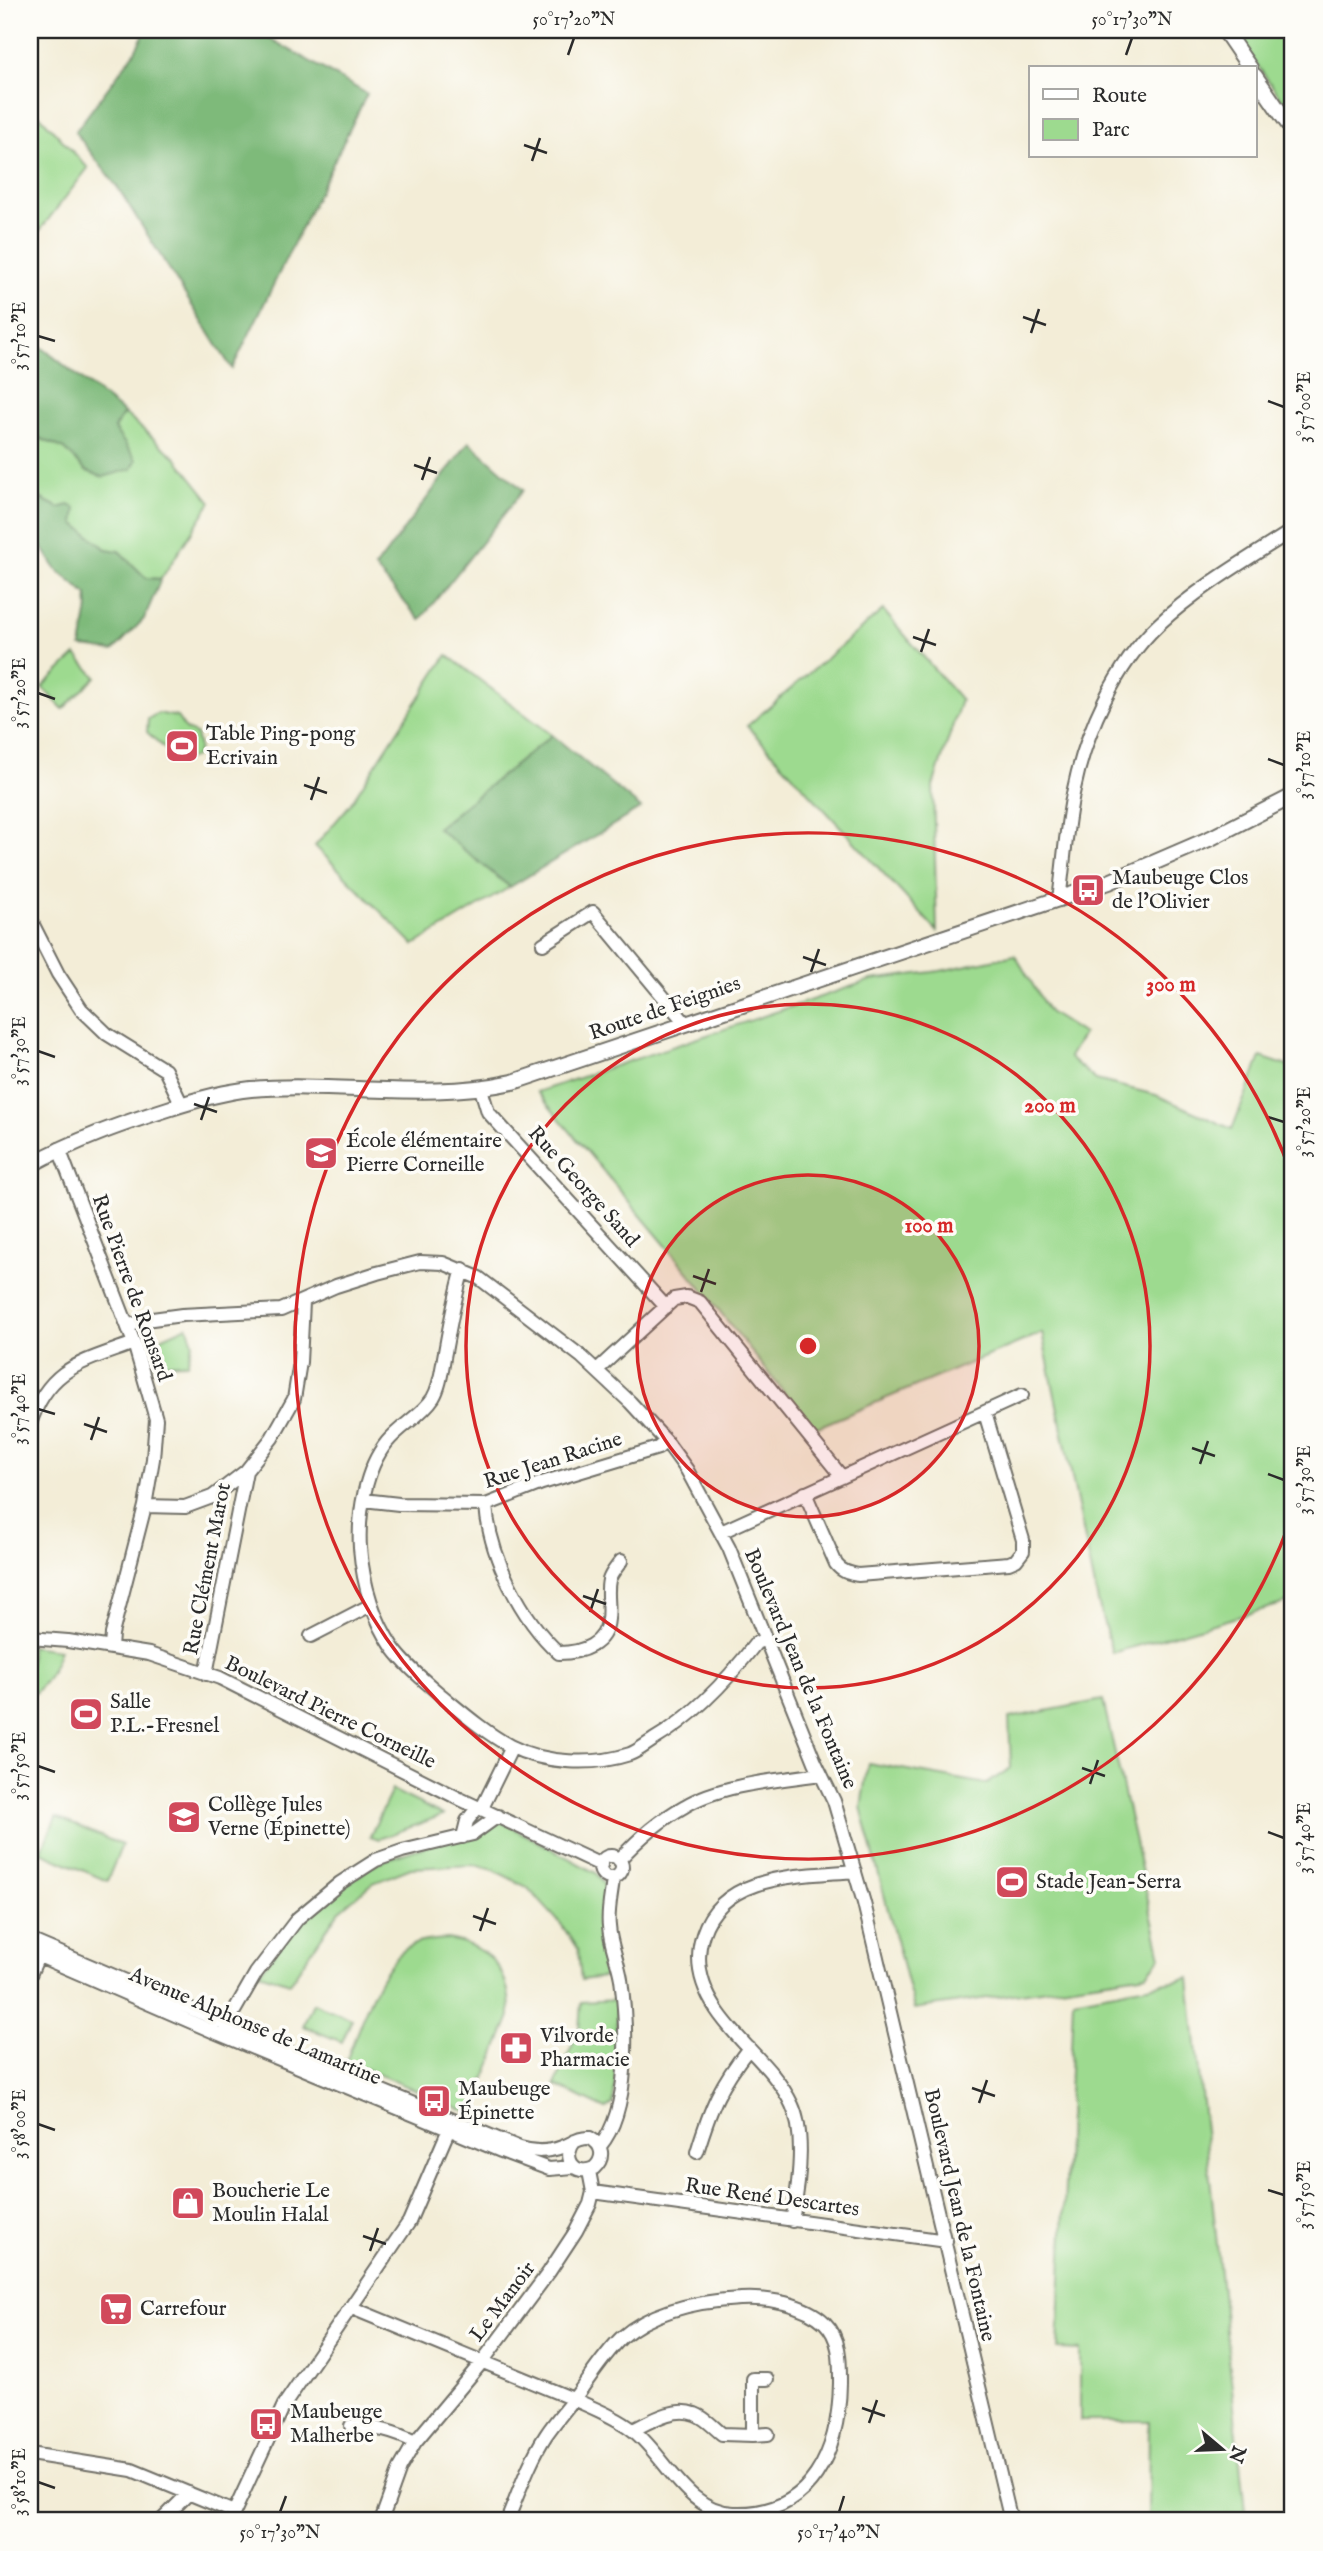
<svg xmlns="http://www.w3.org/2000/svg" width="1323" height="2551" font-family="'IM FELL English',serif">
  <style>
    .green { fill: #9dda8f; stroke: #64825d; stroke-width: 2 }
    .forest { fill: #7eba7a; stroke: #547252; stroke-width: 2 }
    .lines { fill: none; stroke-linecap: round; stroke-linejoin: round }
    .minor-casing { stroke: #716f67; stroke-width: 16 }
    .tertiary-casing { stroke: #716f67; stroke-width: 18 }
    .minor { stroke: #fff; stroke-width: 12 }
    .tertiary { stroke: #fff; stroke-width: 14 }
    .ticks { fill: none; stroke: #2b2b2b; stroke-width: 2.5 }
    .ring { fill: none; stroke: #d62828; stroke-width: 3.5 }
    .labels { text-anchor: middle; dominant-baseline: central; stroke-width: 7; stroke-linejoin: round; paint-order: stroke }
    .poi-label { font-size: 21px; fill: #2b2b2b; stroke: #fdfcf7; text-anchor: start }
    .street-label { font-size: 21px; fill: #2b2b2b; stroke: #fdfcf7 }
    .centre { fill: #d62828; stroke: #fdfcf7; stroke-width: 3.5 }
    .ring-label { font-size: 21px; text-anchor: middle; font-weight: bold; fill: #d62828; stroke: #fdfcf7; stroke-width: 7; stroke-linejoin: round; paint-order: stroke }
    .neatline { fill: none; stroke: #2b2b2b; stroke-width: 2.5 }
    .ticks-label { font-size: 18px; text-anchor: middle; fill: #2b2b2b }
  </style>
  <rect width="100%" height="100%" fill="#fdfcf7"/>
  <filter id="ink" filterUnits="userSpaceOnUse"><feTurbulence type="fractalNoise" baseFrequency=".0143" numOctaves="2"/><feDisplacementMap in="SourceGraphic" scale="14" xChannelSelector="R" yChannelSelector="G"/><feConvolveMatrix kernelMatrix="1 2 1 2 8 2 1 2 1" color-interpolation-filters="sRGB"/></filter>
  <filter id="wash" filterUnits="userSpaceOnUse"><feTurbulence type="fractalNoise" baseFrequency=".00686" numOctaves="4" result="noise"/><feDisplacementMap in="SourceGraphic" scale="28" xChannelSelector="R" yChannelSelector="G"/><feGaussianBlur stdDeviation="1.57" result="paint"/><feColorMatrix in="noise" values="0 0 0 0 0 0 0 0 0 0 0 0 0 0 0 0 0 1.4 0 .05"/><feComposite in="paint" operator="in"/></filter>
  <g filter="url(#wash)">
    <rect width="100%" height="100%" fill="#f3edd7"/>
    <!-- green -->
    <path class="green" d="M 1232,30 L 1293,30 L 1293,115 Z
      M 30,105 L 88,168 L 30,243 Z
      M 124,413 L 176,458 L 211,502 L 161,579 L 146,578 L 119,552 L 106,549 L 74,523 L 69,505 L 59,508 L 30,493 L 30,434 L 65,449 L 86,471 Z
      M 883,610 L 961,700 L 933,786 L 937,931 L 747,726 Z
      M 76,655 L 96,677 L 63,709 L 42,687 Z
      M 447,655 L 552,735 L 437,828 L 510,887 L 414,945 L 315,846 L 349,806 Z
      M 158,713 L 177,717 L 186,730 L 196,734 L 199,748 L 195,757 L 186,760 L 173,756 L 147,732 L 148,719 Z
      M 1015,955 L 1049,1012 L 1083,1034 L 1069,1057 L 1096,1080 L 1156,1095 L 1232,1129 L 1261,1057 L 1293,1068 L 1293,1601 L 1112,1653 L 1098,1602 L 1042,1333 L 813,1429 L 694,1279 L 537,1092 L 871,980 L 940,971 Z
      M 187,1326 L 193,1342 L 187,1363 L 148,1364 L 142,1346 L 147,1337 L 150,1343 Z
      M 30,1646 L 60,1650 C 53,1670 46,1684 30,1697 Z
      M 1103,1700 L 1161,1957 L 1147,1974 L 914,2009 L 861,1807 L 868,1763 L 986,1784 L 1011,1768 L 1009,1718 Z
      M 392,1790 L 443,1815 L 379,1839 L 370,1836 Z
      M 56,1817 L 122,1845 L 107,1881 L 41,1852 Z
      M 500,1821 L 596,1873 L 606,1888 L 603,1912 L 612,1969 L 603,1977 L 581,1980 L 578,1950 L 561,1924 L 527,1887 L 494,1870 L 475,1865 L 411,1868 L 373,1883 L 339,1911 L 290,1983 L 259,1973 L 304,1916 L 376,1863 Z
      M 447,1939 C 491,1946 511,1972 510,2016 L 471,2113 L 346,2061 C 360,2027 379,1958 415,1944 C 425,1940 436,1940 447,1939 Z
      M 1189,1978 L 1246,2521 L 1148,2521 L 1149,2421 L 1080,2421 L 1080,2350 L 1058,2349 L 1073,2000 Z
      M 616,2000 C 617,2035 617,2069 613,2104 L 606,2109 L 555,2085 L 579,2030 L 581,2002 Z
      M 313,2003 L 352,2019 L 342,2042 L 303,2026 Z"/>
    <!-- forest -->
    <path class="forest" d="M 146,30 L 255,30 L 367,94 L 232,369 L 118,188 L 75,132 L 134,53 Z
      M 30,338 L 124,413 L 114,428 L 136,460 L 132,469 L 103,477 L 86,471 L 65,449 L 30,434 Z
      M 469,442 L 523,490 L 420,620 L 375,568 Z
      M 30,493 L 59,508 L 69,505 L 76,508 L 74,523 L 106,549 L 119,551 L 146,578 L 161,579 L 144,619 L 113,651 L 81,647 L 88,608 L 87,595 L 56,569 L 42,547 L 30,542 Z
      M 552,735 L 641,808 L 510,887 L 437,828 Z"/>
  </g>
  <g filter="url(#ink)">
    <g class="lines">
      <!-- minor casing -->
      <g class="minor-casing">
        <path id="minor" d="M 1059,900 C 1064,863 1066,825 1074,789 C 1086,731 1115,666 1158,625 C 1196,589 1249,558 1293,530
          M 30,919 L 58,974 L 81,1009 L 107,1034 L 165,1070 L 182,1105
          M 543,944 L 593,912 L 686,1024
          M 481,1089 L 488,1112 L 666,1307
          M 59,1149 L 134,1343 L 156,1419 L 153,1459 L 145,1506 L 112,1634 L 111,1648
          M 463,1269 C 455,1296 450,1324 445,1352 C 442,1367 441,1385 433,1398 C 422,1415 400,1426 387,1442 C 365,1469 358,1514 360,1548 C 363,1584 373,1618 393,1648 C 407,1667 425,1681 442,1696 C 464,1714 486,1733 510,1746 C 545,1764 593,1766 630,1754 C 638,1751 645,1745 653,1740 C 694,1716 727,1681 756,1643 L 766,1639
          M 128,1326 L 145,1320 L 182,1315 L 281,1310 L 336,1286 L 377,1273 L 420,1262 L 443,1263 L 479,1278 L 582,1357 L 630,1402 L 666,1441 L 687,1470 L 729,1548 L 815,1762 L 834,1801 L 864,1903 L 1011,2521
          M 597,1370 L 674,1299 L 687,1297 L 700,1302 L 842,1477
          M 30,1424 C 49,1366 84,1362 134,1343
          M 805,1493 L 836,1564 C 842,1572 849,1573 858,1575 L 1009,1563 L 1016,1560 L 1023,1551 L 1023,1540 L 985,1413
          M 363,1500 L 399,1504 L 486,1505 L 542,1483 L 658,1448 L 666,1441
          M 486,1505 C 489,1555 521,1619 559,1653 C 581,1653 606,1645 608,1619 C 610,1606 606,1593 609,1580 C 611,1573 617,1567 621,1561
          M 145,1506 L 185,1507 L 212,1497 L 246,1471 L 272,1438 L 294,1399 L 300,1362 L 303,1302
          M 721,1532 L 1022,1395
          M 311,1636 L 371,1605
          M 30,1638 L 68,1641 L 149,1654 L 220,1678 L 460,1799 L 601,1865
          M 206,1674 L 246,1471
          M 482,1808 L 512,1747
          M 463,1837 L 467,1821 L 478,1807
          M600 1867a11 11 0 1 1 22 0a11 11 0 1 1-22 0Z
          M 619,1860 C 638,1839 660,1820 685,1806 C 721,1784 780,1780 821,1774
          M 30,1940 L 222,2022 L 240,2032 L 520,2148 C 533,2152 549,2152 562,2147 C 572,2144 578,2137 590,2138 C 603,2145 605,2158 594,2168 C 574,2177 561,2157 575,2141
          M 30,1952 L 212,2031 L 501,2151 L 549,2169 L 573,2167
          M 30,1975 L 41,1949
          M 216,2022 L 233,2013 L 256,1973 L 298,1918 L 340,1883 L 376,1860 L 402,1851 L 473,1834 L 498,1816
          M 600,2146 C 631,2110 627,2025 621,1979 C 618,1961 610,1944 609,1926 C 607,1911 612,1893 613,1878
          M 697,2152 C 711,2106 720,2085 749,2048
          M 593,2192 L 946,2241
          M 792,2221 C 798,2190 806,2135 792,2105 C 775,2068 738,2043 716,2009 C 701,1986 694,1961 703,1934 C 723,1873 801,1876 855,1871
          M 352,2308 L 573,2399 C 593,2408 618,2418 634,2431 C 666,2457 687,2512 734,2513 C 813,2516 839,2450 840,2383 C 840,2362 841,2339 825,2323 C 805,2304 767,2297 740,2299 C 699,2301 653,2310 621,2338 C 605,2354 592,2374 579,2392 C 568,2407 556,2420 546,2435 C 529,2461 519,2492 507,2521
          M 351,2426 C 375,2427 393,2431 415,2442
          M 633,2430 C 651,2421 675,2406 695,2414 C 706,2418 713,2427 722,2434 L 753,2435 L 753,2379 L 767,2379
          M 753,2435 L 768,2434
          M 30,2454 L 132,2470 L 234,2512
          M 161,2521 L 189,2493
          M 230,2521 L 284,2405 L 409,2222 L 446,2136
          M 381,2521 L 400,2468 L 415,2442 L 482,2362 L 549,2272 L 576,2231 L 590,2204 L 593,2192 L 589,2171"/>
      </g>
      <!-- tertiary casing -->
      <g class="tertiary-casing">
        <path id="tertiary" d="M 1224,30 L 1250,68
          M 1255,76 L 1293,131
          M 30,1165 C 76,1140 118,1125 168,1109 C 195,1100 223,1092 251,1089 C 339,1082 427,1101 513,1082 L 1109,882 L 1211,838 L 1293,796"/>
      </g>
      <!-- minor -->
      <use href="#minor" class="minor"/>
      <!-- tertiary -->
      <use href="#tertiary" class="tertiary"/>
    </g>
  </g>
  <!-- ticks -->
  <path class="ticks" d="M 568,55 L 574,38M 1126,55 L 1132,38M 524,145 L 547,153M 532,161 L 540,138M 1023,317 L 1046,325M 1031,333 L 1039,309M 38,336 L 55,341M 1268,401 L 1284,407M 414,465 L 437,473M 422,480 L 430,457M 913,637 L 936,645M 921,652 L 929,629M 38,693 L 55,699M 1268,759 L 1284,765M 304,785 L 327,793M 311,800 L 319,777M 803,957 L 826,965M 811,972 L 819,949M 38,1051 L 55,1057M 194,1104 L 217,1112M 1268,1117 L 1284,1122M 201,1120 L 209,1097M 693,1276 L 716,1284M 701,1292 L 709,1269M 38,1409 L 55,1414M 84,1424 L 107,1432M 91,1440 L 99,1417M 1192,1448 L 1215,1456M 1200,1464 L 1208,1441M 1268,1474 L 1284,1480M 583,1596 L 606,1604M 590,1612 L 598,1589M 38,1766 L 55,1772M 1082,1768 L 1105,1776M 1090,1784 L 1098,1760M 1268,1832 L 1284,1838M 473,1916 L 496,1924M 480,1931 L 488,1908M 972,2088 L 995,2096M 979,2103 L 987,2080M 38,2124 L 55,2130M 1268,2190 L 1284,2195M 363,2236 L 386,2244M 370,2251 L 378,2228M 862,2408 L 885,2416M 869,2423 L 877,2400M 38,2482 L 55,2488M 280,2512 L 286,2496M 839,2512 L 844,2496"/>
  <!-- distance rings -->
  <circle cx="808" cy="1346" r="171" fill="#d62828" fill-opacity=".12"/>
  <g class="ring">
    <circle cx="808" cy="1346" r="171"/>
    <circle cx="808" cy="1346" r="342"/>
    <path d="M1293 1513A513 513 0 1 1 1293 1179"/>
  </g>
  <!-- icons -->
  <defs>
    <g id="stadium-square" transform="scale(1.75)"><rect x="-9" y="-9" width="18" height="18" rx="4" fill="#d1495b" stroke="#fdfcf7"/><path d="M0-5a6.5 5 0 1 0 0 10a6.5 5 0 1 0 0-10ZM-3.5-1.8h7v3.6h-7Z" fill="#fff"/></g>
    <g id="bus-square" transform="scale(1.75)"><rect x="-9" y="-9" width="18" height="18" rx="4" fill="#d1495b" stroke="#fdfcf7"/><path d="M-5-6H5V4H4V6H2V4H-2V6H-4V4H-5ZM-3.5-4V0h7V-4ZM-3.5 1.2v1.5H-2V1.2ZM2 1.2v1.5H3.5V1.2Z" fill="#fff"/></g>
    <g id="school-square" transform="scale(1.75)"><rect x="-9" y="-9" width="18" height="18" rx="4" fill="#d1495b" stroke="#fdfcf7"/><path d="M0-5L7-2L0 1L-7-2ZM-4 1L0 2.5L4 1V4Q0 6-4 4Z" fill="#fff"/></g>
    <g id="pharmacy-square" transform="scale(1.75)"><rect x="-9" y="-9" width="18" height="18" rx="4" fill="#d1495b" stroke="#fdfcf7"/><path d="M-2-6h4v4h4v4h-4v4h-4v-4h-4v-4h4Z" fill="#fff"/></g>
    <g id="shop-square" transform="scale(1.75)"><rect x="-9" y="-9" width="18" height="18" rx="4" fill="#d1495b" stroke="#fdfcf7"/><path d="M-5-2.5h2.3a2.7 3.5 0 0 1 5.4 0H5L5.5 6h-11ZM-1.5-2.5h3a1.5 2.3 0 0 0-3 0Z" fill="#fff"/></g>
    <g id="supermarket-square" transform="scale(1.75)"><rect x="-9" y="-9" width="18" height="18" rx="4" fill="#d1495b" stroke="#fdfcf7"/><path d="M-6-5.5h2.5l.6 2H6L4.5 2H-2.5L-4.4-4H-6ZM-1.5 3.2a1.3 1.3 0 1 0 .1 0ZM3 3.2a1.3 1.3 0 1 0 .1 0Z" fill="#fff"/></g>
  </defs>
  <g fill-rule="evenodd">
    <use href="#stadium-square" x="182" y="746"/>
    <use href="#bus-square" x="1088" y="890"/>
    <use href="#school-square" x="321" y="1153"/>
    <use href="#stadium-square" x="86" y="1714"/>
    <use href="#school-square" x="184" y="1817"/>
    <use href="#stadium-square" x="1012" y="1882"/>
    <use href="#pharmacy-square" x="516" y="2048"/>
    <use href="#bus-square" x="434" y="2101"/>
    <use href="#shop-square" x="188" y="2203"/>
    <use href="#supermarket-square" x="116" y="2309"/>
    <use href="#bus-square" x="266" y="2424"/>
  </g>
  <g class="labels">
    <!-- poi labels -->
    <g class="poi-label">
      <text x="206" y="734">Table Ping-pong<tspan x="206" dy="24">Ecrivain</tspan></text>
      <text x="1112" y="878">Maubeuge Clos<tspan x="1112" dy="24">de l'Olivier</tspan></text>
      <text x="346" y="1141">École élémentaire<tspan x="346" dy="24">Pierre Corneille</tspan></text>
      <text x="110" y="1702">Salle<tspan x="110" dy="24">P.L.-Fresnel</tspan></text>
      <text x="208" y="1805">Collège Jules<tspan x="208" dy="24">Verne (Épinette)</tspan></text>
      <text x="1036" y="1882">Stade Jean-Serra</text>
      <text x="540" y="2036">Vilvorde<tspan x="540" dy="24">Pharmacie</tspan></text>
      <text x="458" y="2089">Maubeuge<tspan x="458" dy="24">Épinette</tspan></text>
      <text x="212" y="2191">Boucherie Le<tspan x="212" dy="24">Moulin Halal</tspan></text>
      <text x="140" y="2309">Carrefour</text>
      <text x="290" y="2412">Maubeuge<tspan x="290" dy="24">Malherbe</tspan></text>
    </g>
    <!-- street labels -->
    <g class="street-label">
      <text transform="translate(665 1009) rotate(-19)">Route de Feignies</text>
      <text transform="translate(583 1187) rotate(48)">Rue George Sand</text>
      <text transform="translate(131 1288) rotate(70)">Rue Pierre de Ronsard</text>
      <text transform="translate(553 1461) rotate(-18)">Rue Jean Racine</text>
      <text transform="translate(208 1569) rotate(-79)">Rue Clément Marot</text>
      <text transform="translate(800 1669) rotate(67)">Boulevard Jean de la Fontaine</text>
      <text transform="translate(330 1713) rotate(26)">Boulevard Pierre Corneille</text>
      <text transform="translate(255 2027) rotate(23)">Avenue Alphonse de Lamartine</text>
      <text transform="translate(772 2198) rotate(8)">Rue René Descartes</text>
      <text transform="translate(959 2215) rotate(77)">Boulevard Jean de la Fontaine</text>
      <text transform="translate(503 2302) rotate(-53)">Le Manoir</text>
    </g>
  </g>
  <circle cx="808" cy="1346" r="10" class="centre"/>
  <g class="ring-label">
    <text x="1171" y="991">300 m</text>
    <text x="1050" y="1112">200 m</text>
    <text x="929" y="1232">100 m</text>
  </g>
  <!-- margin -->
  <rect width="1323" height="2551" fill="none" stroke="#fdfcf7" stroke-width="77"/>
  <!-- legend -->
  <rect x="1029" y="66" width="228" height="91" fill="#fdfcf7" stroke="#a9a8a5" stroke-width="2"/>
  <rect x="1043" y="89" width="35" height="10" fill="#ffffff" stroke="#a9a8a5" stroke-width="2"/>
  <text x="1092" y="102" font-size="21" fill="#2b2b2b">Route</text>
  <rect x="1043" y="119" width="35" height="21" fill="#9dda8f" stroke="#a9a8a5" stroke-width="2"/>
  <text x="1092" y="136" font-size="21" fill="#2b2b2b">Parc</text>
  <!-- north arrow -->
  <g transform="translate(1222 2449) rotate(109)" stroke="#fdfcf7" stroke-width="5" paint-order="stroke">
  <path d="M0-5L12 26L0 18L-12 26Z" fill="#2b2b2b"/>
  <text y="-10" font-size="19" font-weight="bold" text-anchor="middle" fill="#2b2b2b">N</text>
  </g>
  <rect x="38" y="38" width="1246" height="2474" class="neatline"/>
  <g class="ticks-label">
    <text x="574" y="25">50°17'20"N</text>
    <text x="1132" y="25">50°17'30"N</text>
    <text transform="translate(19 336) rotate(-90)" y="6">3°57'10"E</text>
    <text transform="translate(1304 407) rotate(-90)" y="6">3°57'00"E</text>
    <text transform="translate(19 693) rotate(-90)" y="6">3°57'20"E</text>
    <text transform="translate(1304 765) rotate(-90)" y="6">3°57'10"E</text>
    <text transform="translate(19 1051) rotate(-90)" y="6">3°57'30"E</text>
    <text transform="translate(1304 1122) rotate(-90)" y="6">3°57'20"E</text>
    <text transform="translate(19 1409) rotate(-90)" y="6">3°57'40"E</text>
    <text transform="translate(1304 1480) rotate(-90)" y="6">3°57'30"E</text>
    <text transform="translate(19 1766) rotate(-90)" y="6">3°57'50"E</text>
    <text transform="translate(1304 1838) rotate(-90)" y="6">3°57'40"E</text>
    <text transform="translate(19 2124) rotate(-90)" y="6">3°58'00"E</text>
    <text transform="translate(1304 2195) rotate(-90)" y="6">3°57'50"E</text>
    <text transform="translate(19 2482) rotate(-90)" y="6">3°58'10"E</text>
    <text x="280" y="2538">50°17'30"N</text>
    <text x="839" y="2538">50°17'40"N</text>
  </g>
</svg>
